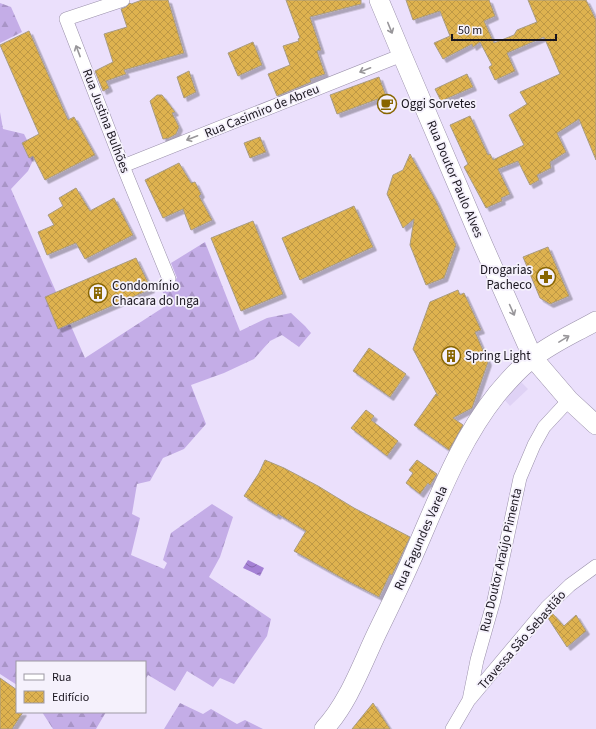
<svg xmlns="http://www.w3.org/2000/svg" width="596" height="729" font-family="'Source Sans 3',sans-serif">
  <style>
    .built { fill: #dfd2f5 }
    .forest { fill: url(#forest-firs) }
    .water { fill: url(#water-waves) }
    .building { fill: url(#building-cross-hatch); stroke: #a89b82; filter: url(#shadow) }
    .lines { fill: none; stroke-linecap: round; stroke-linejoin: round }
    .street-casing { stroke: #9a90aa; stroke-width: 14 }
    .secondary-casing { stroke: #9a90aa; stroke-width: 20 }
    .street { stroke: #fff; stroke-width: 13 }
    .secondary { stroke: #fff; stroke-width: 19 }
    .oneway { stroke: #98969a }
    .labels { text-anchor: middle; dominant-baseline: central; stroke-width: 3.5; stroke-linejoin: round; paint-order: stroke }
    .poi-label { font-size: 13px; fill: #19151e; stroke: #f5f1fc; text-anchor: start }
    .street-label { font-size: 13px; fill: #19151e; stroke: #f5f1fc }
  </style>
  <defs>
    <pattern id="forest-firs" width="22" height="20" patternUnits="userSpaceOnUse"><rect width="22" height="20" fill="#c4ade7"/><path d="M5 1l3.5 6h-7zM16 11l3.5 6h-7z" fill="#a894c6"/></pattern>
    <pattern id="water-waves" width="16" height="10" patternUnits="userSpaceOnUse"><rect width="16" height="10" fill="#a581d5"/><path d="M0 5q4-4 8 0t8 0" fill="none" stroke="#8668ac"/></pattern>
    <pattern id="building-cross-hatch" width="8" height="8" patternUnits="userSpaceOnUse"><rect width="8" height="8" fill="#deb250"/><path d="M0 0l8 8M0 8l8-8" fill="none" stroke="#be9845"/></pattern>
    <filter id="shadow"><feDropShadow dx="3.5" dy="3.5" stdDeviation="0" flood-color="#0004"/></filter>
  </defs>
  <rect width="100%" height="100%" fill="#ebe0fc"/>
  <!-- built -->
  <path class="built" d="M 517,378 L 528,389 L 510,406 L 502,397 Z"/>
  <!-- forest -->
  <path class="forest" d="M 0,3 L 11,7 L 22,32 L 0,43 Z
    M 0,112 L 3,129 L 24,134 L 35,156 L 28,171 L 11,189 L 85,358 L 167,305 L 161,287 L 177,278 L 171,263 L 205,242 L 240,331 L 267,318 L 291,313 L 305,326 L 311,333 L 299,347 L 282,335 L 270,341 L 254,359 L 224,373 L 191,385 L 206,424 L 184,449 L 163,458 L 150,481 L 137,484 L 132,514 L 140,518 L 131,555 L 164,569 L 167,563 L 163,560 L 171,533 L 212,504 L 233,517 L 220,557 L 209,577 L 271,619 L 267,636 L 234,684 L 220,678 L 213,687 L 187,671 L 175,691 L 148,675 L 145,680 L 145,662 L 17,662 L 17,685 L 0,674 Z
    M 180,703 L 203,714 L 211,709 L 237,724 L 245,720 L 263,729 L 164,729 Z
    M 42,712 L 106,712 L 96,729 L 53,729 Z"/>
  <!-- water -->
  <path class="water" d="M 248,560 L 264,568 L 260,576 L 243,568 Z"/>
  <!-- building -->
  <path class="building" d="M 142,0 L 168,0 L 184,53 L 124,70 L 126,74 L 106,81 L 109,88 L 103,91 L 95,71 L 113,62 L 104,34 L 127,27 L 121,9 L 126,7 L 130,3 L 131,4 Z
    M 286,0 L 361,0 L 361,4 L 310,17 L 321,50 L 317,51 L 325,74 L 310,79 L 311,82 L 277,96 L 268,74 L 290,65 L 283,46 L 299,41 L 298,39 L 300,38 Z
    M 406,0 L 489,0 L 495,16 L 484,21 L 494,43 L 514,35 L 517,30 L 537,22 L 528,0 L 586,0 L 596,20 L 596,160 L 579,119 L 557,133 L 566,152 L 550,162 L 551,168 L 537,175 L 539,180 L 530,185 L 518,161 L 498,169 L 510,194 L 501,198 L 502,201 L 486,208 L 464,167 L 468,164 L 450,125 L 470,116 L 488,155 L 490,154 L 493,160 L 524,145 L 509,115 L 527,104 L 520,92 L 560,74 L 544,37 L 507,53 L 515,71 L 495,80 L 489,67 L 492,65 L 480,42 L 473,47 L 472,44 L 443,59 L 434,43 L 450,36 L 440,11 L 413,20 Z
    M 29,31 L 68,120 L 74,117 L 95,155 L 45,180 L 33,156 L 29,158 L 22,143 L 39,134 L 0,45 Z
    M 253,42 L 262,65 L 238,76 L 228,53 Z
    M 189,71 L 196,92 L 184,98 L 177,77 Z
    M 467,74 L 473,87 L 441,101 L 435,89 Z
    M 379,77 L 386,96 L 337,114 L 330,95 Z
    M 157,95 L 162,95 L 175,112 L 172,113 L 179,127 L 176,134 L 169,138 L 163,139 L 150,101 Z
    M 260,137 L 266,152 L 250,158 L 244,143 Z
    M 410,154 L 436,201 L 456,245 L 444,278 L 426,285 L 410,245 L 414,219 L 403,228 L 387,194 L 393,175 L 403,170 Z
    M 179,163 L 191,183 L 195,182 L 201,194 L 199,196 L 212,220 L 191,230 L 183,209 L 163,218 L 145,180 Z
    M 76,188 L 90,211 L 114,198 L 133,235 L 85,259 L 76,243 L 47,255 L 38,232 L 54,225 L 48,215 L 63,206 L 59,198 Z
    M 354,206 L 373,247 L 300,280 L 282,238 Z
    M 253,221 L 283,294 L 241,311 L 211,238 Z
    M 548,247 L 569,296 L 550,304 L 540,298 L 523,257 Z
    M 136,258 L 151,289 L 58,329 L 45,297 Z
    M 458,290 L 460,295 L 464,293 L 481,330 L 475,332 L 488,362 L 472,408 L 453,418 L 463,425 L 449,450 L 414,425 L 436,394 L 438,396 L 413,349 L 430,302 Z
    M 369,348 L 406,374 L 390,397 L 353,371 Z
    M 366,410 L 374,416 L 371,420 L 398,441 L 387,456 L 351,428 Z
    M 265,460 L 284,468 L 318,486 L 354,508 L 410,537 L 392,575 L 390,574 L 379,597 L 342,578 L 294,551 L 306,531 L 278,514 L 277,516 L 244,496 L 259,473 Z
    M 417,460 L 437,474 L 430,485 L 428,483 L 420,494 L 406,483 L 413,473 L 409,470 Z
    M 552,613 L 564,626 L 576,615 L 586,631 L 567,647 L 548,618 Z
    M 0,678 L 17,690 L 17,712 L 23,712 L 12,729 L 0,729 Z
    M 373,703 L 390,729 L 352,729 Z"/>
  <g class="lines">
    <!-- street casing -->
    <g class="street-casing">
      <path id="street" d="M 123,0 L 66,19 L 123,166 L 169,279
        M 123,166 L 402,55
        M 470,699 L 547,607 L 570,585 L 596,566
        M 452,729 L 469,700 L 477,660 L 494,600 L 520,478 L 534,445 L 544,427 L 569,400"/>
    </g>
    <!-- secondary casing -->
    <g class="secondary-casing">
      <path id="secondary" d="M 379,0 L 402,55 L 483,245 L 533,358 L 569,400 L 596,425
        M 324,729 C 347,705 361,667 375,637 C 387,612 399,588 410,563 C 436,505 457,444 497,394 C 508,381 519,368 533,358 C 552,343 575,333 596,321"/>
    </g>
    <!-- street -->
    <use href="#street" class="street"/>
    <!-- secondary -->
    <use href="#secondary" class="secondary"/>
  </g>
  <!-- one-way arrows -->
  <defs><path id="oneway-shaft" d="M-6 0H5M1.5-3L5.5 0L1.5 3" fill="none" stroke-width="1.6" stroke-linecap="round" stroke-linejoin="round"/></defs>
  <g class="oneway">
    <use href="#oneway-shaft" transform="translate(390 28) rotate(68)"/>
    <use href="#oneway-shaft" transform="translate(78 51) rotate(-111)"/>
    <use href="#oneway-shaft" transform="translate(365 70) rotate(158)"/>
    <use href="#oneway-shaft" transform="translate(192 138) rotate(159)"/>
    <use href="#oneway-shaft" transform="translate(512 310) rotate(66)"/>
    <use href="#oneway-shaft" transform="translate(564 339) rotate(-31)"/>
  </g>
  <!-- icons -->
  <defs>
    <g id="cafe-ring" transform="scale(1)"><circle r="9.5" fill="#f5f1fc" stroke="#886500" stroke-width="1.5"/><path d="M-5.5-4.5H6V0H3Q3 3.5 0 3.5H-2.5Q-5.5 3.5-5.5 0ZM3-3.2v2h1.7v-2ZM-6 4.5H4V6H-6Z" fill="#886500"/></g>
    <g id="pharmacy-ring" transform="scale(1)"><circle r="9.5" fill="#f5f1fc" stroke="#886500" stroke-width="1.5"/><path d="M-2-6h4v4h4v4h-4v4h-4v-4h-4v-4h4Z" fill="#886500"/></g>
    <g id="building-ring" transform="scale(1)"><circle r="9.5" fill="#f5f1fc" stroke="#886500" stroke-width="1.5"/><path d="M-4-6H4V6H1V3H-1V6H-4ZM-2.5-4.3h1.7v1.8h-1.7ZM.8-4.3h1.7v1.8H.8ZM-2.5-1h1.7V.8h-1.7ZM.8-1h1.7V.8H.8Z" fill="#886500"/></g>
  </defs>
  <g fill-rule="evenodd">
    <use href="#cafe-ring" x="387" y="104"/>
    <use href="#pharmacy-ring" x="546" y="277"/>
    <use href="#building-ring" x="98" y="293"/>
    <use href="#building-ring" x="451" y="356"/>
  </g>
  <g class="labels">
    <!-- poi labels -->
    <g class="poi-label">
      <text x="401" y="104">Oggi Sorvetes</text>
      <text x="532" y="270" text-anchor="end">Drogarias<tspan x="532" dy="15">Pacheco</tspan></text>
      <text x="112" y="286">Condomínio<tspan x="112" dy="15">Chacara do Inga</tspan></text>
      <text x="465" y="356">Spring Light</text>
    </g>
    <!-- street labels -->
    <g class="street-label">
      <text transform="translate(262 111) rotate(-22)">Rua Casimiro de Abreu</text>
      <text transform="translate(106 121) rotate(69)">Rua Justina Bulhões</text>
      <text transform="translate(455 179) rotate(67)">Rua Doutor Paulo Alves</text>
      <text transform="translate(421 538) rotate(-66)">Rua Fagundes Varela</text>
      <text transform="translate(501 560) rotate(-77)">Rua Doutor Araújo Pimenta</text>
      <text transform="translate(522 640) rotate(-49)">Travessa São Sebastião</text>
    </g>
  </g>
  <!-- legend -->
  <rect x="16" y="661" width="130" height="52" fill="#f5f1fc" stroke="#9d99a3"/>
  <rect x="24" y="674" width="20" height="6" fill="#ffffff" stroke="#9d99a3"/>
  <text x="52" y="681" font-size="12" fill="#19151e">Rua</text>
  <rect x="24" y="691" width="20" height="12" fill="url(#building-cross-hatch)" stroke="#9d99a3"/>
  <text x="52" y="701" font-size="12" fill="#19151e">Edifício</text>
  <!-- scale -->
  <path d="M452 34v6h104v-6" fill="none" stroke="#19151e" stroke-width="2"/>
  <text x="458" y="34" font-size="12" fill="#19151e" stroke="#f5f1fc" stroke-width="3" paint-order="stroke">50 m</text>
</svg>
